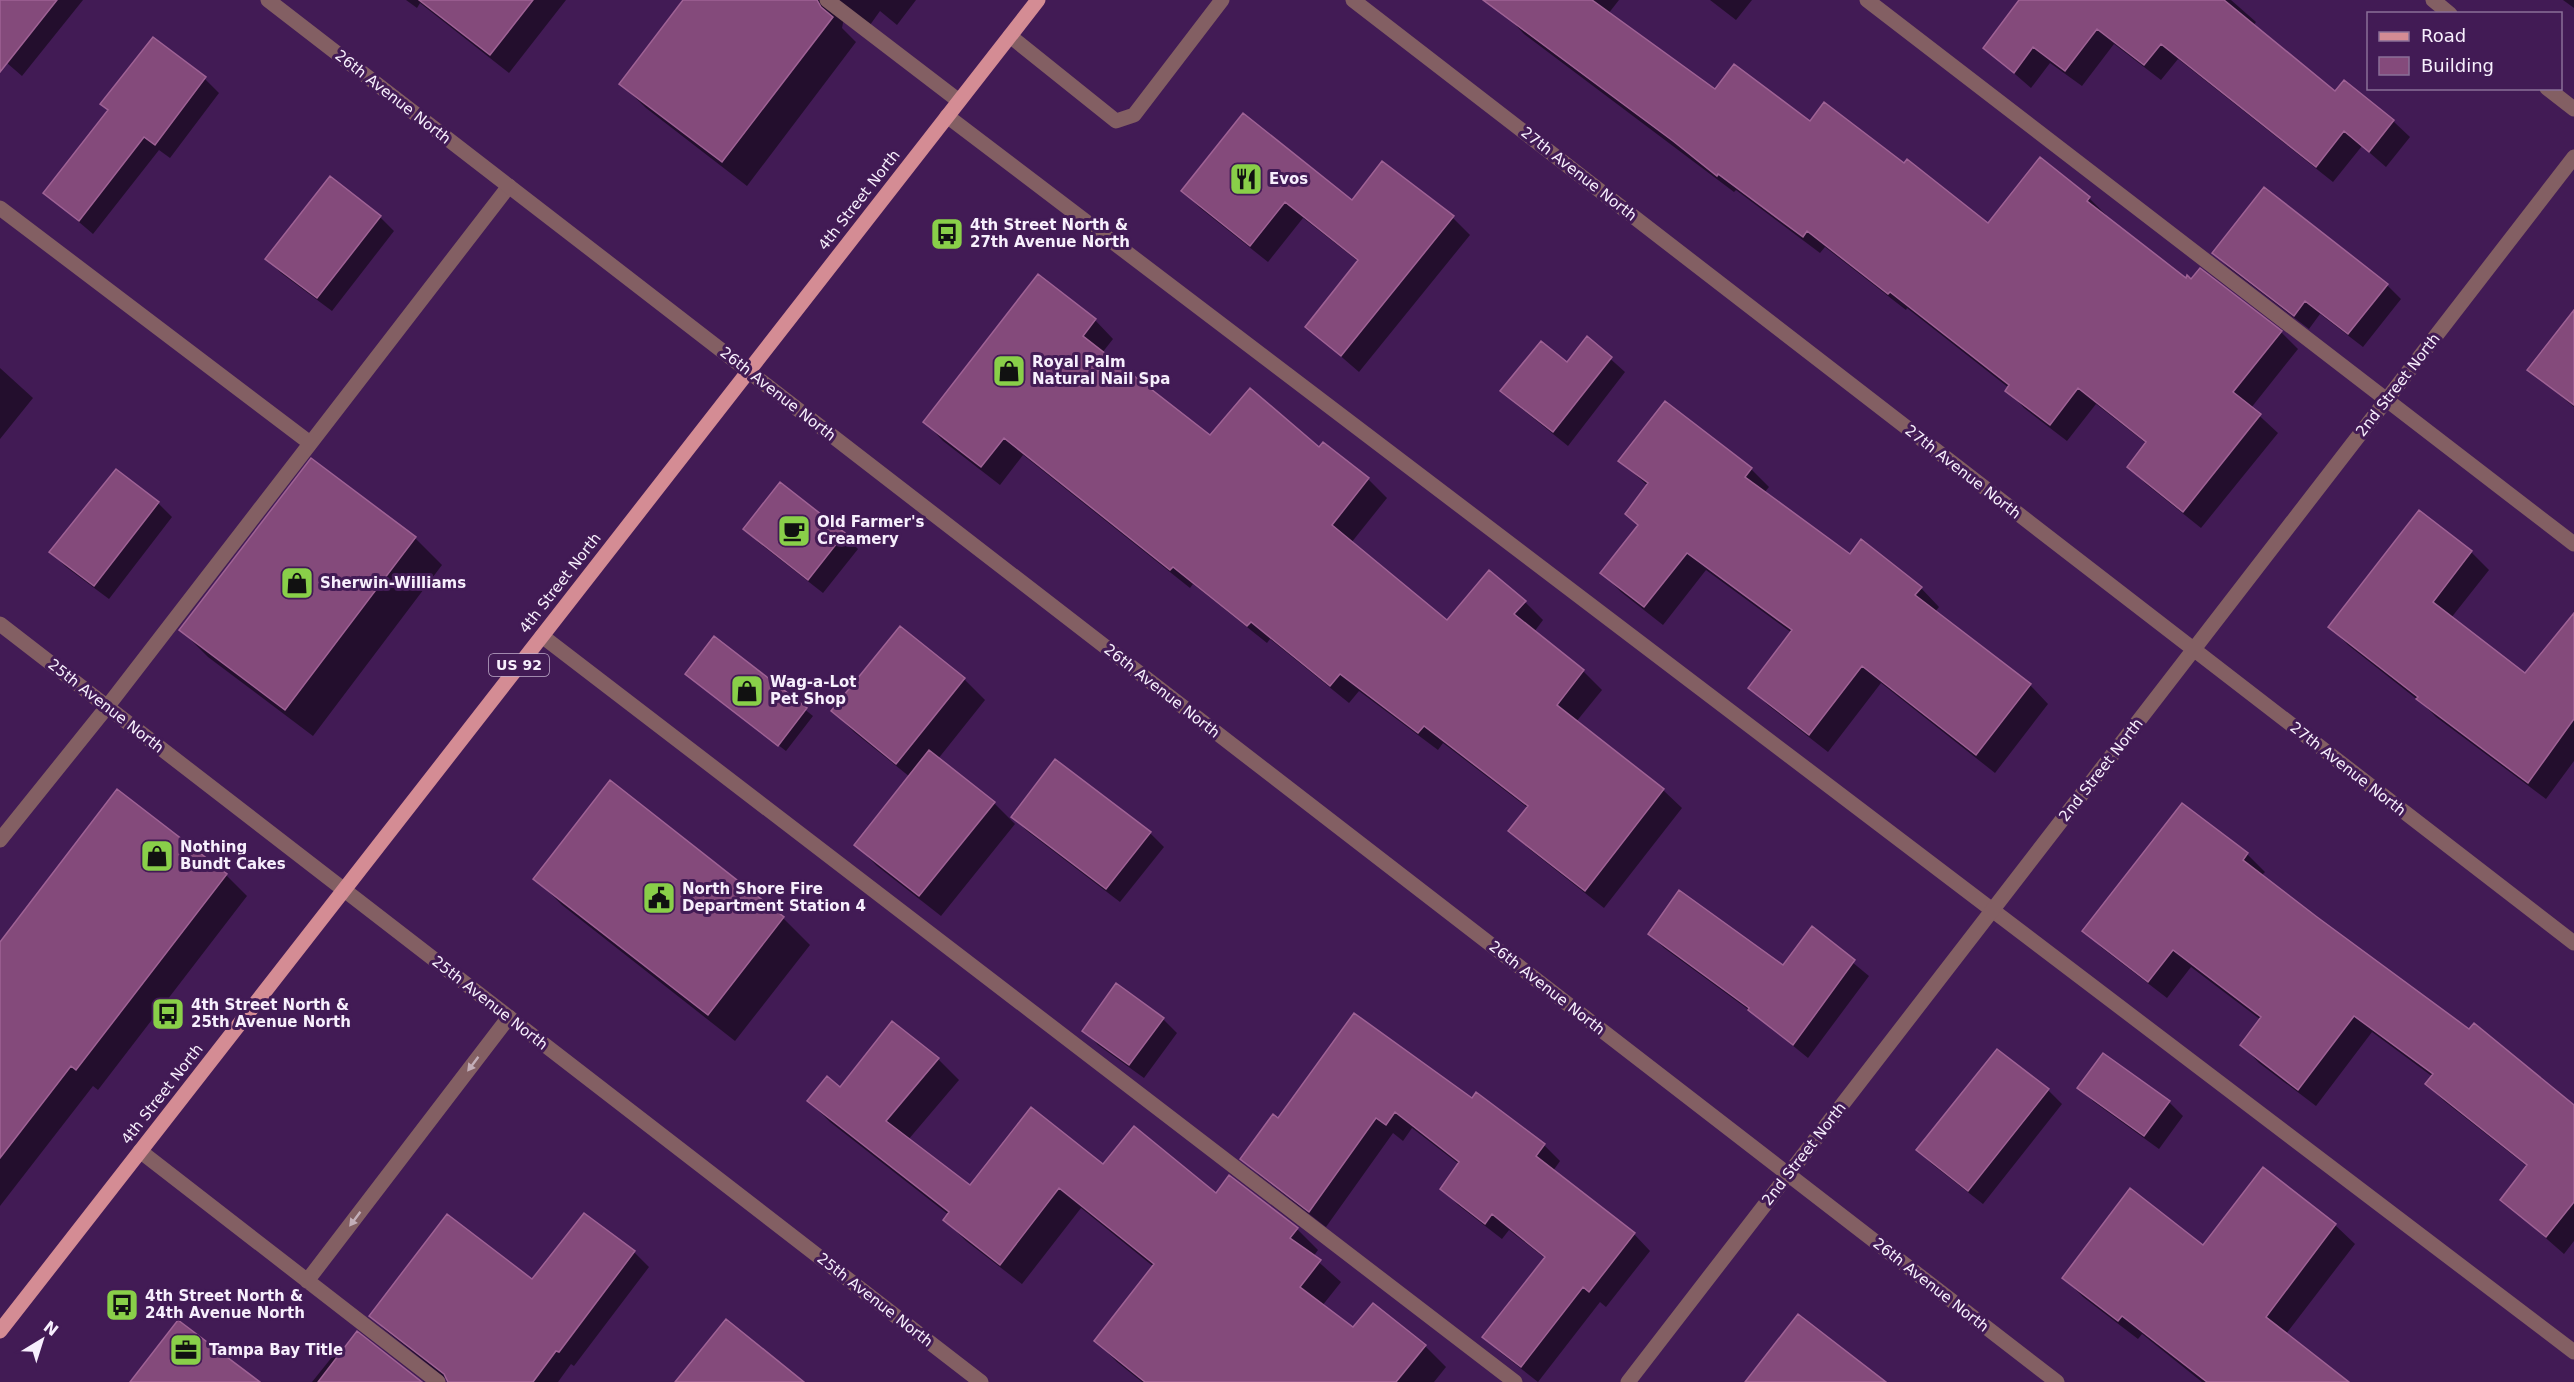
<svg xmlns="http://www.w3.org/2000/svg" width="2574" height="1382" font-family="'DejaVu Sans',sans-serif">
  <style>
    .shadow { fill: #0007 }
    .building { fill: #844a7b; stroke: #9f6295; stroke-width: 1.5 }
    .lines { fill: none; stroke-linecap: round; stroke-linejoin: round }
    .lane { stroke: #835f63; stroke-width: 15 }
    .street { stroke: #835f63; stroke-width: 15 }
    .primary { stroke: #d48c94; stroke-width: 15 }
    .oneway { fill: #c3aeb8 }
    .labels { text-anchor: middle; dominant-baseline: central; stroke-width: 6; stroke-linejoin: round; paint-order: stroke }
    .shield { fill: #421b55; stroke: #c1afcb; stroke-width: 1.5 }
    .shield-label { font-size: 14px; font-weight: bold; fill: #f7effd }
    .street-label { font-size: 15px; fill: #f7effd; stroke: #421b55 }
    .poi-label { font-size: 15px; font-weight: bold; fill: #f7effd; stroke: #421b55; text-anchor: start }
  </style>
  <rect width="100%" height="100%" fill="#421b55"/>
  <!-- shadow -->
  <path class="shadow" d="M 0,0 L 83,0 L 22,76 L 0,57 Z
    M 406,0 L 566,0 L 509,73 L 420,3 L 417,8 Z
    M 685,0 L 916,0 L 897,25 L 880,11 L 870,25 L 844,18 L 842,28 L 856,42 L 747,186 L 646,108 L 621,84 Z
    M 1520,0 L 1619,0 L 1608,14 L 1715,91 L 1810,124 L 1904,165 L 1989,226 L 2089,198 L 2106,215 L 2105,217 L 2186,280 L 2281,332 L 2298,349 L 2251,408 L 2278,433 L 2201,528 L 2146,484 L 2129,467 L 2147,444 L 2096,404 L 2067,441 L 2024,408 L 2007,390 L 2009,388 L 1907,308 L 1906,310 L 1825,247 L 1820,253 L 1736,190 L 1734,192 L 1524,34 L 1507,16 Z
    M 1710,0 L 1752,0 L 1736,20 Z
    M 2021,0 L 2231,0 L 2256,22 L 2253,26 L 2336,93 L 2393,121 L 2410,137 L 2386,167 L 2362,146 L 2333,182 L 2178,59 L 2161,80 L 2114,44 L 2082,86 L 2050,63 L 2031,88 L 1985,48 Z
    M 2563,0 L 2574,0 L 2574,8 Z
    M 153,39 L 205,79 L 219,93 L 170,158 L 159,150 L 93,234 L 45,193 L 109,111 L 102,104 Z
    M 1183,191 L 1352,202 L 1453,218 L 1470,235 L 1359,372 L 1307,327 L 1359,262 L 1303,218 L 1268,262 L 1200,208 Z
    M 380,217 L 394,231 L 332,311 L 281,273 L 267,259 Z
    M 2214,253 L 2387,285 L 2401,299 L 2363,347 L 2320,314 L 2309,329 L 2228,267 Z
    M 2574,312 L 2574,407 L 2529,370 Z
    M 1095,320 L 1113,339 L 1102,353 L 1210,437 L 1319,449 L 1324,444 L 1368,479 L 1387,498 L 1351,543 L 1447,622 L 1525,602 L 1543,620 L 1534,632 L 1583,671 L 1602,690 L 1576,722 L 1663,790 L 1682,808 L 1604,908 L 1529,849 L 1510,831 L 1528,808 L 1443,743 L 1438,750 L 1359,691 L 1349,703 L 1270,639 L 1267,643 L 1193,584 L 1190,588 L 1023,455 L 1000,485 L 943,441 L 925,422 Z
    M 1587,338 L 1625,372 L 1568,446 L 1517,405 L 1502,391 L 1567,364 Z
    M 0,368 L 33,398 L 0,439 Z
    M 312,460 L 415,538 L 442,565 L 313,736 L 208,657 L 181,630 Z
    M 1620,461 L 1751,469 L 1769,487 L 1764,493 L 1850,556 L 1921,588 L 1939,607 L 1935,612 L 2030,685 L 2048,704 L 1995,773 L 1881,683 L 1828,752 L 1769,706 L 1750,688 L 1792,633 L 1706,570 L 1663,625 L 1621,592 L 1602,573 L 1639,526 L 1627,514 L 1648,486 Z
    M 116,471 L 158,503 L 172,517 L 109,599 L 66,567 L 51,552 Z
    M 780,484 L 844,535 L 858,549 L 823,593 L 759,543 L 745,529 Z
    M 2419,512 L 2471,552 L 2489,570 L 2451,618 L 2526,675 L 2574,616 L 2574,761 L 2546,799 L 2436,717 L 2423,704 L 2348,645 L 2330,627 Z
    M 715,638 L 813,716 L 786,751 L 694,680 Z
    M 964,679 L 985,700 L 938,759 L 994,803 L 1015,824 L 941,916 L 877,866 L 856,845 L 910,777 L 854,732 L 833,711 Z
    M 610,782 L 783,918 L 810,945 L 735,1041 L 562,905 L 535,878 Z
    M 2183,805 L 2247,854 L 2265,872 L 2261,876 L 2574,1107 L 2574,1241 L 2564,1254 L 2502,1200 L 2528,1167 L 2444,1101 L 2427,1084 L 2433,1077 L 2372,1032 L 2316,1106 L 2259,1063 L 2242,1045 L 2261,1020 L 2191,967 L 2167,998 L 2102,948 L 2084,930 Z
    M 1013,817 L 1150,833 L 1164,847 L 1120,902 L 1027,831 Z
    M 226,875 L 247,896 L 98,1090 L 93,1086 L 0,1206 L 0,944 Z
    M 1812,929 L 1869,976 L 1808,1058 L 1753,1013 L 1664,948 L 1649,934 L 1783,967 Z
    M 1163,1019 L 1177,1033 L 1144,1078 L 1098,1045 L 1084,1030 Z
    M 938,1059 L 959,1080 L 908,1140 L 970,1187 L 1103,1166 L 1217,1195 L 1297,1229 L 1318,1250 L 1313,1257 L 1341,1282 L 1322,1306 L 1354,1329 L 1373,1305 L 1425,1346 L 1446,1367 L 1434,1382 L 1142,1382 L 1117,1362 L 1096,1341 L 1154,1267 L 1081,1208 L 1022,1284 L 966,1241 L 945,1220 L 949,1215 L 830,1122 L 809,1101 L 841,1089 Z
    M 2079,1088 L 2169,1102 L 2183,1116 L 2159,1149 L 2094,1102 Z
    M 2048,1090 L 2062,1104 L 1983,1204 L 1933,1165 L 1918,1150 Z
    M 1472,1100 L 1544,1145 L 1560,1161 L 1553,1171 L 1634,1234 L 1650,1251 L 1606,1307 L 1600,1302 L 1538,1382 L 1501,1353 L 1484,1337 L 1546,1259 L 1509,1230 L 1502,1239 L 1458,1205 L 1442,1188 L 1460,1165 L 1412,1128 L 1403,1141 L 1393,1133 L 1326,1227 L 1259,1175 L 1242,1159 L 1278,1120 Z
    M 584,1215 L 634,1252 L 649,1267 L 574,1366 L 571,1364 L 558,1382 L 450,1382 L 385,1330 L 371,1316 L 533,1282 Z
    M 2335,1225 L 2355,1244 L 2286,1334 L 2347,1382 L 2202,1382 L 2142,1334 L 2138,1339 L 2083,1297 L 2064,1278 Z
    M 340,1347 L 344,1351 L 421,1382 L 312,1382 Z"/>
  <!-- building -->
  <path class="building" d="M 0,0 L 57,0 L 0,72 Z
    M 419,0 L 533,0 L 490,55 Z
    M 683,0 L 817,0 L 821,7 L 833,17 L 722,162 L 619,84 Z
    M 1483,0 L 1592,0 L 1715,89 L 1734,64 L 1810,121 L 1824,102 L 1904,163 L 1907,159 L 1988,223 L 2040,157 L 2090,197 L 2087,201 L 2186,278 L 2187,275 L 2191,279 L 2200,268 L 2282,331 L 2233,392 L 2261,414 L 2183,512 L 2127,467 L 2146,442 L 2078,388 L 2050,425 L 2005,391 L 2009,385 L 1890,292 L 1888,294 L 1807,231 L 1803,237 L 1718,174 L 1717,176 L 1673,141 Z
    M 2019,0 L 2224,0 L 2335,91 L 2344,80 L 2394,120 L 2369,152 L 2344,131 L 2316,167 L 2161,44 L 2144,65 L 2097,29 L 2065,71 L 2033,47 L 2014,73 L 1983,48 Z
    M 153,37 L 206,77 L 155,145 L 144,137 L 79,221 L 43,193 L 108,110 L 100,104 Z
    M 1243,113 L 1352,200 L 1382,161 L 1454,216 L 1341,356 L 1305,327 L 1358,260 L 1285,202 L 1250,246 L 1181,191 Z
    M 330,176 L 381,216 L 317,298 L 265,259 Z
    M 2264,187 L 2388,284 L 2348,334 L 2305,301 L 2294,316 L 2212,253 Z
    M 1038,274 L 1096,319 L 1083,336 L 1210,435 L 1250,388 L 1319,447 L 1323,442 L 1369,478 L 1332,525 L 1447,620 L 1489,570 L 1526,601 L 1514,614 L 1584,670 L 1557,705 L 1664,789 L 1585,891 L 1508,831 L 1528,806 L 1424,726 L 1418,733 L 1340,674 L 1330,686 L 1251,622 L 1247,626 L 1173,567 L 1170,570 L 1004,438 L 981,467 L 923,422 Z
    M 2574,310 L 2574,405 L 2527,370 Z
    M 1587,336 L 1612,357 L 1553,432 L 1500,391 L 1541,341 L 1567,362 Z
    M 1665,401 L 1752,468 L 1745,477 L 1850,554 L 1861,539 L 1922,587 L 1915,595 L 2031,684 L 1976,755 L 1862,666 L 1809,735 L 1748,688 L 1792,630 L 1687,553 L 1644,607 L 1600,573 L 1638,525 L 1625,514 L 1648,483 L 1618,461 Z
    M 311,458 L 416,537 L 285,710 L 179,630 Z
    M 116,469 L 159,502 L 94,586 L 49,552 Z
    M 780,482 L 845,533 L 808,580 L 743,529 Z
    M 2419,510 L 2472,551 L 2433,602 L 2525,673 L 2574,613 L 2574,719 L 2528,783 L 2416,699 L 2418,697 L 2328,627 Z
    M 900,626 L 965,678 L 896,764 L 831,711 Z
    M 714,636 L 807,708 L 778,746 L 685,674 Z
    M 929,750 L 995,802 L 919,896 L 854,845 Z
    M 1055,759 L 1151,832 L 1106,889 L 1011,817 Z
    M 610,780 L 784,917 L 708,1015 L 533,879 Z
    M 117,789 L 227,874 L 76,1070 L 71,1066 L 0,1158 L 0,942 Z
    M 2182,803 L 2248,853 L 2243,860 L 2317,917 L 2469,1029 L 2474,1023 L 2574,1105 L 2574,1202 L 2546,1237 L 2500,1200 L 2527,1165 L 2425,1084 L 2433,1074 L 2354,1016 L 2298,1090 L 2240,1045 L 2261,1017 L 2173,950 L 2148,982 L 2082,931 Z
    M 1679,890 L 1783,965 L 1812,926 L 1855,960 L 1793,1045 L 1748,1010 L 1749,1008 L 1648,934 Z
    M 1116,983 L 1164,1018 L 1129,1065 L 1082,1031 Z
    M 1354,1013 L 1472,1098 L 1476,1092 L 1545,1144 L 1536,1156 L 1635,1233 L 1589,1292 L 1583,1287 L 1521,1367 L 1482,1337 L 1545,1257 L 1492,1214 L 1485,1224 L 1440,1189 L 1459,1162 L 1395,1112 L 1386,1125 L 1376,1118 L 1309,1212 L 1240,1159 L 1273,1114 L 1278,1118 Z
    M 892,1021 L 939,1058 L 886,1121 L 970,1185 L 1031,1107 L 1103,1164 L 1134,1126 L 1216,1193 L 1229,1175 L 1298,1228 L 1290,1238 L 1321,1260 L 1300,1287 L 1353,1327 L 1373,1303 L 1426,1345 L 1396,1382 L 1145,1382 L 1094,1341 L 1154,1264 L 1059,1188 L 1000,1265 L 943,1220 L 949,1212 L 807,1101 L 827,1076 L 840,1087 Z
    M 1997,1049 L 2049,1089 L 1968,1191 L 1916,1150 Z
    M 2103,1053 L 2170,1101 L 2144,1136 L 2077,1088 Z
    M 2263,1167 L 2336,1224 L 2266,1317 L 2349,1382 L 2207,1382 L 2122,1316 L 2118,1321 L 2062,1278 L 2130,1188 L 2203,1245 Z
    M 584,1213 L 635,1251 L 559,1352 L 556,1351 L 533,1382 L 448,1382 L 444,1374 L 369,1316 L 447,1214 L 532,1279 Z
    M 1798,1314 L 1886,1382 L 1745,1382 Z
    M 726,1319 L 804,1382 L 675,1382 Z
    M 178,1320 L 260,1382 L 130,1382 Z
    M 357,1331 L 422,1382 L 318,1382 Z"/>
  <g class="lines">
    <!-- lane -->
    <path class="lane" d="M 827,0 L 959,101
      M 1867,0 L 2574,544
      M 1010,36 L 1116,121 L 1134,115 L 1222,0
      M 947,116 L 2574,1352
      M 0,208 L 310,443
      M 542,636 L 1515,1382
      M 0,840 L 107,707 L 509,186
      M 140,1151 L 438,1382
      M 307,1281 L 509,1017"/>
    <!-- street -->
    <path class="street" d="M 268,0 L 2057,1382
      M 1353,0 L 2574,943
      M 2433,0 L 2450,14
      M 2547,88 L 2574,109
      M 0,624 L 981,1382
      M 1628,1382 L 2574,157"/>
    <!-- primary -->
    <path class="primary" d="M 0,1331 L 1038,0"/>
  </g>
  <!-- one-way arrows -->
  <defs><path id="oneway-solid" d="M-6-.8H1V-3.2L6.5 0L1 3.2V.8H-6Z" transform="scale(1.5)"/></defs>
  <g class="oneway">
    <use href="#oneway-solid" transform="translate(473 1064) rotate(127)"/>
    <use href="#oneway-solid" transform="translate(355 1219) rotate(127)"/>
  </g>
  <!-- icons -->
  <defs>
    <g id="restaurant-square" transform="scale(1.725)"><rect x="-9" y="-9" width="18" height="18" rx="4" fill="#89cf49" stroke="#421b55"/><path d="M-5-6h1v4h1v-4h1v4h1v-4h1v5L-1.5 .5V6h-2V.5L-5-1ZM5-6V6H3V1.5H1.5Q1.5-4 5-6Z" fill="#111"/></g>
    <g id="bus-square" transform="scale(1.725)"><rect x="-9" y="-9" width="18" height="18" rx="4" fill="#89cf49" stroke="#421b55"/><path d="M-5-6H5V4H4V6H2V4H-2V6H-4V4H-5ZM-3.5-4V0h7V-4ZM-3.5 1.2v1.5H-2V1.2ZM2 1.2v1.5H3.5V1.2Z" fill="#111"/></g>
    <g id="shop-square" transform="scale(1.725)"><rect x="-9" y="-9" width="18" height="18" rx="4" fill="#89cf49" stroke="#421b55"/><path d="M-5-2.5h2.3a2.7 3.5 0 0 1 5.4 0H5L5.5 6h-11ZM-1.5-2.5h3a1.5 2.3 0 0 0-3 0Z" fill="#111"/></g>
    <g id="cafe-square" transform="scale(1.725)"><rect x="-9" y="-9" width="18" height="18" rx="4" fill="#89cf49" stroke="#421b55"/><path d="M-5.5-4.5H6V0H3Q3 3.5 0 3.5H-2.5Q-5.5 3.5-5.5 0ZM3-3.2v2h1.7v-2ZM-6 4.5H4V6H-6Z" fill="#111"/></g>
    <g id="civic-square" transform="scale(1.725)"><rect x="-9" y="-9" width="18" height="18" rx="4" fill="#89cf49" stroke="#421b55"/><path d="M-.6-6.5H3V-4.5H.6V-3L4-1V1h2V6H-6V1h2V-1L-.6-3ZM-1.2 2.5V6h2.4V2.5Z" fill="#111"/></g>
    <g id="office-square" transform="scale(1.725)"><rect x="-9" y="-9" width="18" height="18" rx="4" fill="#89cf49" stroke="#421b55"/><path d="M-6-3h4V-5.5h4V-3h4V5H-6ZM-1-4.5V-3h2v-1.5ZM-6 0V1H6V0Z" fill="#111"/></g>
  </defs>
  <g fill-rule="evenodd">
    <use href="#restaurant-square" x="1246" y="179"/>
    <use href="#bus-square" x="947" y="234"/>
    <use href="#shop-square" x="1009" y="371"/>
    <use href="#cafe-square" x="794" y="531"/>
    <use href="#shop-square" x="297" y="583"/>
    <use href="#shop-square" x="747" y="691"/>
    <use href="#shop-square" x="157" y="856"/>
    <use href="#civic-square" x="659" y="898"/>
    <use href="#bus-square" x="168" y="1014"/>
    <use href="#bus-square" x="122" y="1305"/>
    <use href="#office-square" x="186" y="1350"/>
  </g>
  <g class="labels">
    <!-- shield labels -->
    <rect class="shield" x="489" y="654" width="60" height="22" rx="4.5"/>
    <g class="shield-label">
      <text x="519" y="665">US 92</text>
    </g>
    <!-- street labels -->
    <g class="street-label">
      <text transform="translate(393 97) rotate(38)">26th Avenue North</text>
      <text transform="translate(1579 174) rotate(38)">27th Avenue North</text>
      <text transform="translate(859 200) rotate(-52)">4th Street North</text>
      <text transform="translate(2398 385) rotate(-52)">2nd Street North</text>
      <text transform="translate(778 394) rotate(38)">26th Avenue North</text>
      <text transform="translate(1963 472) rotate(38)">27th Avenue North</text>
      <text transform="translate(560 583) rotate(-52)">4th Street North</text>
      <text transform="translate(1162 691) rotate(38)">26th Avenue North</text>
      <text transform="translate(106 706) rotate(38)">25th Avenue North</text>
      <text transform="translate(2348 769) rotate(38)">27th Avenue North</text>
      <text transform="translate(2101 770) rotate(-52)">2nd Street North</text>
      <text transform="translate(1547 988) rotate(38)">26th Avenue North</text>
      <text transform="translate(490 1003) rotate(38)">25th Avenue North</text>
      <text transform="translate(162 1094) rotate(-52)">4th Street North</text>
      <text transform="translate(1804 1154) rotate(-52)">2nd Street North</text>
      <text transform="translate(1931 1285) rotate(38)">26th Avenue North</text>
      <text transform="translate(875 1300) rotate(38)">25th Avenue North</text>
    </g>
    <!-- poi labels -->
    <g class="poi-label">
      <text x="1269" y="179">Evos</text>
      <text x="970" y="225">4th Street North &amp;<tspan x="970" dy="17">27th Avenue North</tspan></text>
      <text x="1032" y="362">Royal Palm<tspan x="1032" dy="17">Natural Nail Spa</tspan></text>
      <text x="817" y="522">Old Farmer's<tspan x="817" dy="17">Creamery</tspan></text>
      <text x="320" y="583">Sherwin-Williams</text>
      <text x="770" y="682">Wag-a-Lot<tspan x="770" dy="17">Pet Shop</tspan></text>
      <text x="180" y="847">Nothing<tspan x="180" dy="17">Bundt Cakes</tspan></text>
      <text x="682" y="889">North Shore Fire<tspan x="682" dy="17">Department Station 4</tspan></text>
      <text x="191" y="1005">4th Street North &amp;<tspan x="191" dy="17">25th Avenue North</tspan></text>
      <text x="145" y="1296">4th Street North &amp;<tspan x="145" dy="17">24th Avenue North</tspan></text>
      <text x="209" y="1350">Tampa Bay Title</text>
    </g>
  </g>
  <!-- legend -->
  <rect x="2367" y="12" width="195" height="78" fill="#421b55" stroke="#8a7098" stroke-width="1.5"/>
  <rect x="2379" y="32" width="30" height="9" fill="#d48c94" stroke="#8a7098" stroke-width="1.5"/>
  <text x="2421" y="42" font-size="18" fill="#f7effd">Road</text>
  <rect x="2379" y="57" width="30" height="18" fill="#844a7b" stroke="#8a7098" stroke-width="1.5"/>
  <text x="2421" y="72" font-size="18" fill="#f7effd">Building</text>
  <!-- north arrow -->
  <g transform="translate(42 1340) rotate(38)" stroke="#421b55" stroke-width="4.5" paint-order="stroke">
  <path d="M0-4.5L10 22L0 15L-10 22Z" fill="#f7effd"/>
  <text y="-9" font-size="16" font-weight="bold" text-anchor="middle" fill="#f7effd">N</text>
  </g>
</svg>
